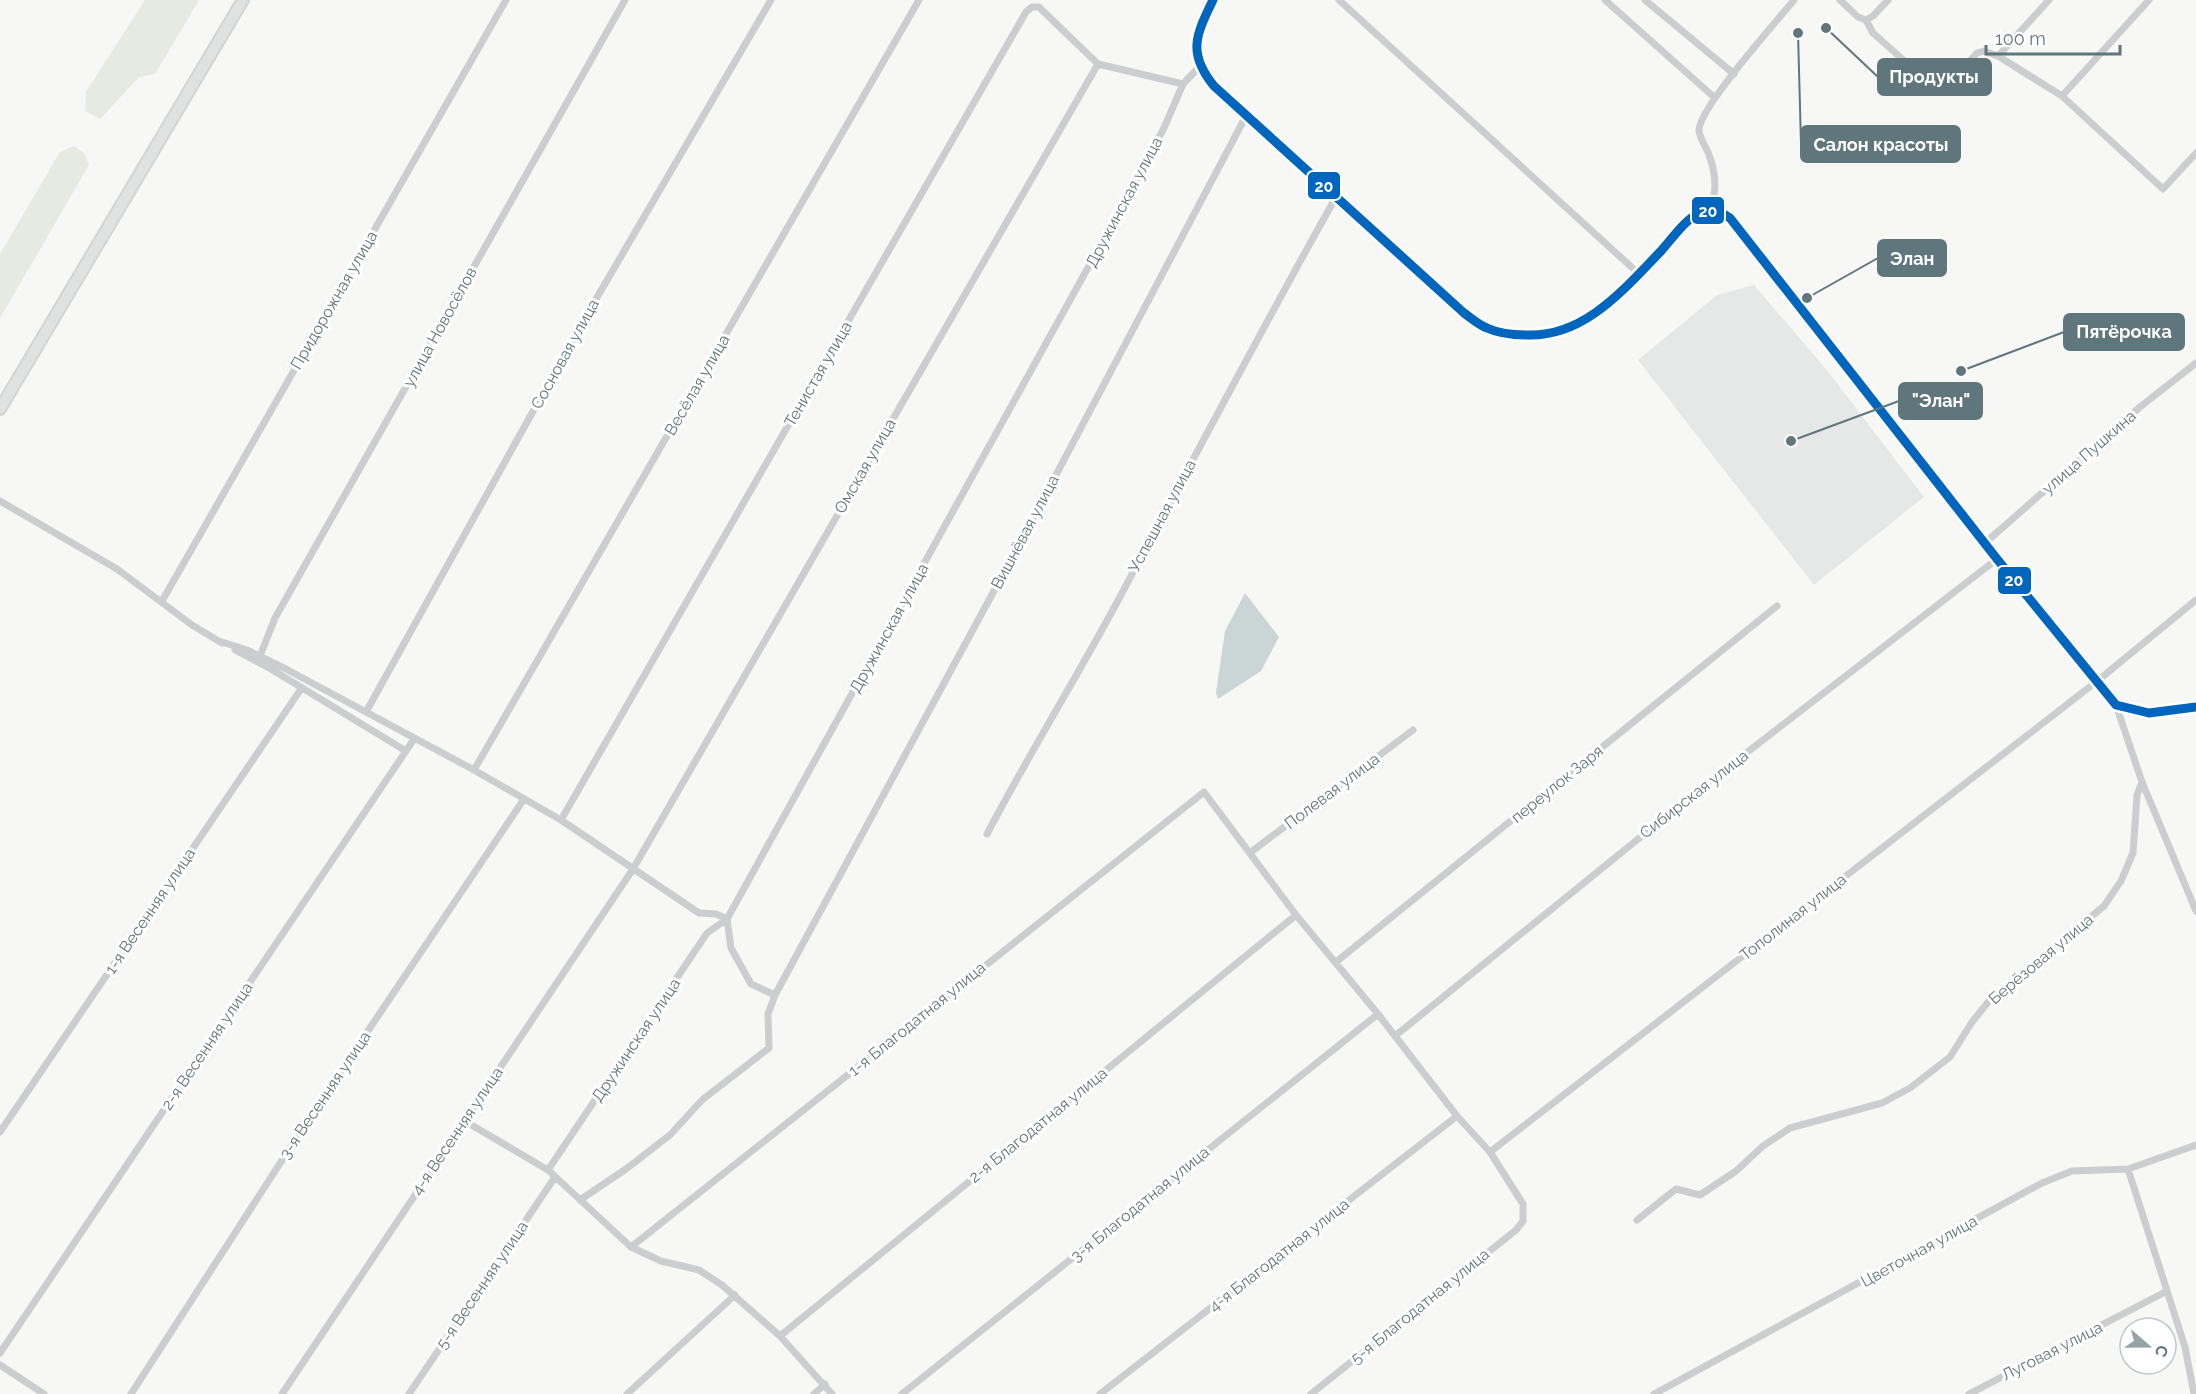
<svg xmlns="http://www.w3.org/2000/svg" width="2196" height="1394" font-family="Raleway,sans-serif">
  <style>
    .built { fill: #e6e8e8 }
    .green { fill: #e7e9e3 }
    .water { fill: #cad6d6 }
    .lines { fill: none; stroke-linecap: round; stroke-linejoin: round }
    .primary-casing { stroke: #d3d4d4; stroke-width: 14 }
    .minor { stroke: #cccdce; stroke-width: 7 }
    .tertiary { stroke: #cccdce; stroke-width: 9 }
    .primary { stroke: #e0e1e1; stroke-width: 10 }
    .bus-1-casing { stroke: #fff; stroke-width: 14 }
    .bus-1 { stroke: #0065bd; stroke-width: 9 }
    .labels { text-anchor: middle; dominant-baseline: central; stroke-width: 6; stroke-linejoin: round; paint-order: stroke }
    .street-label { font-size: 16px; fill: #5e767c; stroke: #fff }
    .leader { fill: none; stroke: #5e767c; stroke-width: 2 }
    .callout-dot { fill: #5e767c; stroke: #fff; stroke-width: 2 }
    .callout { fill: #5e767c; stroke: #5e767c; stroke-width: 2 }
    .callout-label { font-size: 18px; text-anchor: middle; font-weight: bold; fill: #fff }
    .line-badge { stroke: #fff; stroke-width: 2 }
    .badge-label { font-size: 16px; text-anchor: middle; font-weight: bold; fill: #fff }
  </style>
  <rect width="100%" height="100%" fill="#f7f7f6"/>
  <!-- built -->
  <path class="built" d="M 1754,285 L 1826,369 L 1924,497 L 1814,585 L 1638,360 L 1717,295 Z"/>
  <!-- green -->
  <path class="green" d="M 145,0 L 199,0 L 155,74 L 139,77 L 100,119 L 85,111 L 86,92 Z
    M 74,146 L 84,153 L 89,165 L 0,318 L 0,254 L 60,152 Z"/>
  <!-- water -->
  <path class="water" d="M 1245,593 L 1279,637 L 1261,671 L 1218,699 L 1216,693 L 1225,631 Z"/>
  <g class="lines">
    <!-- primary casing -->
    <g class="primary-casing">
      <path id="primary" d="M 0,409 L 243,0"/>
    </g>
    <!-- minor -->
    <path class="minor" d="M 1339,0 L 1639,274
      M 1605,0 L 1715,98
      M 1645,0 L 1734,74
      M 1840,0 L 1858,17 L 1866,20
      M 1866,20 L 1873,33 L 1937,90 L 1945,88 L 1977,53 L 1984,51 L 1998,56 L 2062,96 L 2163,189 L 2196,153
      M 1866,20 L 1873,16 L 1888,0
      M 1998,56 L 2049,0
      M 2062,96 L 2149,0
      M 1711,211 C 1717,189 1716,173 1708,152 C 1705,146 1700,138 1699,131 C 1697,110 1777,21 1794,0
      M 0,501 L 117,569 L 192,625 L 222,643
      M 1985,543 L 2140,407 L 2196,363
      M 162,601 L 506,0
      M 219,641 L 247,650 L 286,669 L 474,770 L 561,820 L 699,913 L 716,914 L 727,919 L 731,948 L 751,984 L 775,995 L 768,1014 L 769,1048 L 702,1100 L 670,1135 L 626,1169 L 580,1200
      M 235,650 L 271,669 L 406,751
      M 271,669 L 260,656 L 275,618 L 625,0
      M 2116,705 L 2142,782 L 2196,911
      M 366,712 L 582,323 L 771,0
      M 474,770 L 919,0
      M 561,820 L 1026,12 L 1032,7 L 1039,7 L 1043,11 L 1098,64 L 1183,84
      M 987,834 C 1030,752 1079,674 1122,593 C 1193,460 1262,328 1336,197
      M 1251,852 L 1413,730
      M 1336,962 L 1777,606
      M 775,995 L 1021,541 L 1246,116
      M 1395,1036 L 1701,788 L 1997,559
      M 463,1120 L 548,1170 L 631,1247 L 661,1261 L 699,1270 L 722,1285 L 780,1336 L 832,1394
      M 0,1132 L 301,689
      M 1490,1152 L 2096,682 L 2196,600
      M 2128,1169 L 2185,1347 L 2194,1394
      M 548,1170 L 707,933 L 727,919 L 1126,199 L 1164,128 L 1183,84 L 1200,66
      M 1637,1220 L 1676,1189 L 1700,1195 L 1736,1171 L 1763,1146 L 1790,1128 L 1882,1103 L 1910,1088 L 1950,1057 L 1972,1022 L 1989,1001 L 2104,906 L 2121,881 L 2133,853 L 2137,795 L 2142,782
      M 631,1247 L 1204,792 L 1296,915 L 1378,1014 L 1457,1116 L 1490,1152 L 1523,1204 L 1523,1221 L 1516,1230 L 1311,1394
      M 780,1336 L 1296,915
      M 0,1353 L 414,739
      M 0,1365 L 44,1394
      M 131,1394 L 308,1120 L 524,799
      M 282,1394 L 633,869 L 1098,64
      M 409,1394 L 555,1177
      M 627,1394 L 735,1295
      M 814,1394 L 825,1384
      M 902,1394 L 1378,1014
      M 1100,1394 L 1457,1116
      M 1654,1394 L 2042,1183 L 2072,1171 L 2128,1169 L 2196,1145
      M 1969,1394 L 2167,1291"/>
    <!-- tertiary -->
    <path class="tertiary" d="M 1213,0 C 1196,35 1187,53 1214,86 L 1464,313 C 1471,318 1479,325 1487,328 C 1500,334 1513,335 1527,335 C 1585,337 1624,289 1661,251 C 1672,239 1685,219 1700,213 C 1711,208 1721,212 1730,218 L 1997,559 L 2116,705 L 2149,713 L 2196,707"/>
    <!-- primary -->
    <use href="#primary" class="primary"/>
    <!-- bus-1 casing -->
    <g class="bus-1-casing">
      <path id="bus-1" d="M 1213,0 C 1196,35 1187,53 1214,86 L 1464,313 C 1471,318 1479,325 1487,328 C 1500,334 1513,335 1527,335 C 1585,337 1624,289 1661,251 C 1672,239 1685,219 1700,213 C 1711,208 1721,212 1730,218 L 1997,559 L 2116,705 L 2149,713 L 2196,707"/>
    </g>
    <!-- bus-1 -->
    <use href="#bus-1" class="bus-1"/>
  </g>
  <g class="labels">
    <!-- street labels -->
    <g class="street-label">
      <text transform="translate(1124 202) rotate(-62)">Дружинская улица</text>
      <text transform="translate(334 300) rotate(-60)">Придорожная улица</text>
      <text transform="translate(440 327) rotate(-61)">улица Новосёлов</text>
      <text transform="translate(565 354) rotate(-61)">Сосновая улица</text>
      <text transform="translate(818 374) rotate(-60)">Тенистая улица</text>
      <text transform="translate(697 385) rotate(-60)">Весёлая улица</text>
      <text transform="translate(2089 452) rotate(-41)">улица Пушкина</text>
      <text transform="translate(865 466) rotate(-60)">Омская улица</text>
      <text transform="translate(1162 516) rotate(-62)">Успешная улица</text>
      <text transform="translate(1025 532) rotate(-62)">Вишнёвая улица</text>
      <text transform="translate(889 628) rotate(-61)">Дружинская улица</text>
      <text transform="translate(1557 784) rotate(-39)">переулок Заря</text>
      <text transform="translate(1332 791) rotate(-37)">Полевая улица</text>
      <text transform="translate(1694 794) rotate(-38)">Сибирская улица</text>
      <text transform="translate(150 911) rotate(-56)">1-я Весенняя улица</text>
      <text transform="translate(1793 917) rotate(-38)">Тополиная улица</text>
      <text transform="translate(2041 959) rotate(-40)">Берёзовая улица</text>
      <text transform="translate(917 1019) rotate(-39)">1-я Благодатная улица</text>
      <text transform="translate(636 1040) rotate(-56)">Дружинская улица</text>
      <text transform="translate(207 1046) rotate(-56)">2-я Весенняя улица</text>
      <text transform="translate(325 1095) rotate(-56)">3-я Весенняя улица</text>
      <text transform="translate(1038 1125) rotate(-39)">2-я Благодатная улица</text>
      <text transform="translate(457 1131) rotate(-56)">4-я Весенняя улица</text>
      <text transform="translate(1140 1204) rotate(-39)">3-я Благодатная улица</text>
      <text transform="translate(1919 1251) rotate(-29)">Цветочная улица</text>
      <text transform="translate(1279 1255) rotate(-38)">4-я Благодатная улица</text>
      <text transform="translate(482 1285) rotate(-56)">5-я Весенняя улица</text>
      <text transform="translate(1420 1306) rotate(-39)">5-я Благодатная улица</text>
      <text transform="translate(2052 1351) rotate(-27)">Луговая улица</text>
    </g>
  </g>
  <!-- callouts -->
  <path class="leader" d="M1826 28L1878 77M1798 33L1801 144M1807 298L1878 258M1961 371L2064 332M1791 441L1899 401"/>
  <g class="callout-dot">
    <circle cx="1826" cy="28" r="6"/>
    <circle cx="1798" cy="33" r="6"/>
    <circle cx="1807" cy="298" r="6"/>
    <circle cx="1961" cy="371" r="6"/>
    <circle cx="1791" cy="441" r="6"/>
  </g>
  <g class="callout">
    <rect x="1878" y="59" width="113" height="36" rx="6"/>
    <rect x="1801" y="126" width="159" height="36" rx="6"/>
    <rect x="1878" y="240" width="68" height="36" rx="6"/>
    <rect x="2064" y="314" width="120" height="36" rx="6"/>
    <rect x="1899" y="383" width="83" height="36" rx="6"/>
  </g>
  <g class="callout-label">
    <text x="1934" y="83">Продукты</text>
    <text x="1881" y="151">Салон красоты</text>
    <text x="1912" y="265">Элан</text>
    <text x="2124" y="338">Пятёрочка</text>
    <text x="1941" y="407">"Элан"</text>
  </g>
  <g class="line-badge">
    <rect x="1307" y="171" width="34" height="29" rx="6" fill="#0065bd"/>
    <rect x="1691" y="196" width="34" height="29" rx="6" fill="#0065bd"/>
    <rect x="1997" y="566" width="35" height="29" rx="6" fill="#0065bd"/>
  </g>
  <g class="badge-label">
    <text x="1324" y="192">20</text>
    <text x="1708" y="217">20</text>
    <text x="2014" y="586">20</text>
  </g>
  <!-- north arrow -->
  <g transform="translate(2148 1346) rotate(110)"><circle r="28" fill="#ffffff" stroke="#bfc8cb" stroke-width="1.5"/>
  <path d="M0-4.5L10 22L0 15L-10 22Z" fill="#94a3a7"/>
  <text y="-9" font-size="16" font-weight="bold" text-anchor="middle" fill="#5e767c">С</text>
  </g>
  <!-- scale -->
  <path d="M1986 45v9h134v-9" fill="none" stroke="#5e767c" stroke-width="3"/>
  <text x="1995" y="45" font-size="18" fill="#5e767c" stroke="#ffffff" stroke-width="4.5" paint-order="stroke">100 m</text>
</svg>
